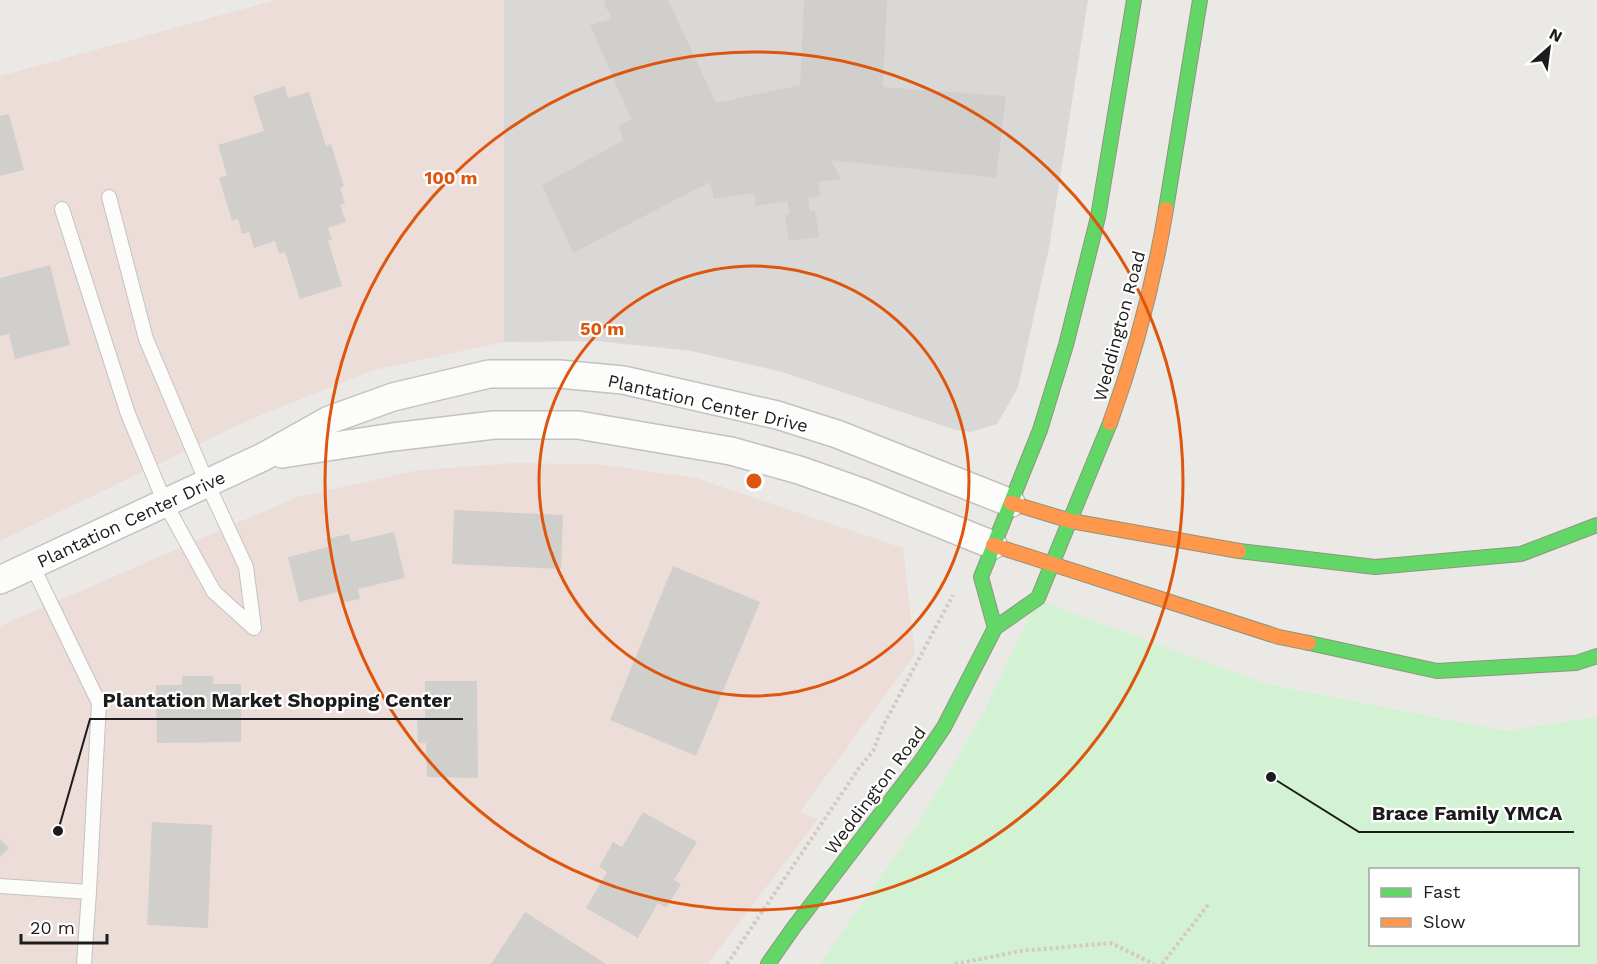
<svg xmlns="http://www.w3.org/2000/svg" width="1597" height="964" font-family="'Work Sans',sans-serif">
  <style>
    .residential { fill: #dad8d6 }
    .commercial { fill: #edddd9 }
    .park { fill: #d2f2d3; fill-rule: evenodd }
    .building { fill: #d1cfcc }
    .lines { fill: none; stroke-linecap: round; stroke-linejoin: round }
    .lane-casing { stroke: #c3c2c1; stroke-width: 16 }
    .street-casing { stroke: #c3c2c1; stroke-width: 30 }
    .fast-casing { stroke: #91947d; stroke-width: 16 }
    .slow-casing { stroke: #91947d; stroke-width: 16 }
    .path { stroke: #d5c8c5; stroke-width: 4; stroke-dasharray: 3 3; stroke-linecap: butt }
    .lane { stroke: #fcfcfb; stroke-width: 14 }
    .street { stroke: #fcfcfb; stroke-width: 27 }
    .fast { stroke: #63d668; stroke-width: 14 }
    .slow { stroke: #ff974d; stroke-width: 14 }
    .ring { fill: none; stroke: #de560d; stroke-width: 3 }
    .labels { text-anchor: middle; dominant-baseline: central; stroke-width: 4.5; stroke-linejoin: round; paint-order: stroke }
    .street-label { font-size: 18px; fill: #1c1c1c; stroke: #fff }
    .centre { fill: #de560d; stroke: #fff; stroke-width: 3 }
    .ring-label { font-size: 18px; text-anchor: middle; font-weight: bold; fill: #de560d; stroke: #fff; stroke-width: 4.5; stroke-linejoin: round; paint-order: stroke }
    .leader { fill: none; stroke: #1c1c1c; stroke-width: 2 }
    .callout-dot { fill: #1c1c1c; stroke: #fff; stroke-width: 2 }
    .callout-label { font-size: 20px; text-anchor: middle; font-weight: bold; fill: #1c1c1c; stroke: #fff; stroke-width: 4.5; stroke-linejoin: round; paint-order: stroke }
  </style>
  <rect width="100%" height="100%" fill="#ebe9e5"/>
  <!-- residential -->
  <path class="residential" d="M 504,0 L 1088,0 L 1049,248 L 1018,388 L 997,424 L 970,432 L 956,430 L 782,372 L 691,351 L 597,341 L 504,342 Z"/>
  <!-- commercial -->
  <path class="commercial" d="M 276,0 L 504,0 L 504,342 L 374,370 L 249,420 L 0,541 L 0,76 Z
    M 513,463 L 598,464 L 696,478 L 903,548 L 915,654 L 800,812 L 818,819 L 708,964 L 0,964 L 0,626 L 297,497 L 419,470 Z"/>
  <!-- park -->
  <path class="park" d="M 1037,600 L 1266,684 L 1505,731 L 1597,717 L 1597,964 L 820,964 L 919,822 L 983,714 ZM 1370,870 L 1578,870 L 1578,944 L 1370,944 Z"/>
  <!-- building -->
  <path class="building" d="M 606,0 L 668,0 L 716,103 L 800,85 L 804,0 L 887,0 L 883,87 L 1006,96 L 996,178 L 831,160 L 841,179 L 818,182 L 821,196 L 808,198 L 810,211 L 815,211 L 819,237 L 789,241 L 785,215 L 790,214 L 787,201 L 756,206 L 754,193 L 714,199 L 710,182 L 573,253 L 542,185 L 624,140 L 618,126 L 631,119 L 590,25 L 612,19 L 603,2 Z
    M 285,86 L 288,98 L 309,92 L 326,146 L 331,144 L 344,186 L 340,188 L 345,204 L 340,205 L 346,222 L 328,228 L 332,239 L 328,241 L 342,286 L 300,299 L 285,252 L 279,254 L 275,241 L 254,248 L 249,232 L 242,234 L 238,219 L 232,221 L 219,178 L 227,175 L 218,145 L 264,131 L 253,96 Z
    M 9,114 L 24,170 L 0,176 L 0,116 Z
    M 50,265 L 70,345 L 15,359 L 9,334 L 0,336 L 0,278 Z
    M 454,510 L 563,515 L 561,569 L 452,564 Z
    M 394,532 L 405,578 L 358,589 L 360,599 L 341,603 L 338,592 L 299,602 L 288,557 L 328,547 L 326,539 L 349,534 L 351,542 Z
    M 673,566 L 760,602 L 696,756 L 610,720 Z
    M 182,676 L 213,676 L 213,684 L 241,684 L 241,742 L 157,743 L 156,685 L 182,685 Z
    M 425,681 L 477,681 L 478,778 L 427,777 L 426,743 L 418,743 L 417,718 L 425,718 Z
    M 643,812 L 697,842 L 674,880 L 681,884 L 666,908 L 658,903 L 638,938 L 586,908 L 607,872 L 599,867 L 613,842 L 622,847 Z
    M 152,822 L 212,825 L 208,928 L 147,925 Z
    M 0,839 L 9,848 L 0,857 Z
    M 525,912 L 606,964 L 491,964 Z"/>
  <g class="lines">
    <!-- lane casing -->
    <g class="lane-casing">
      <path id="lane" d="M 62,209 L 128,414 L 165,503 L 214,592 L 254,628 L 246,567 L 207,483 L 146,339 L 109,197
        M 32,565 L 99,703 L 89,892
        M 0,886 L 89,892 L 84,964"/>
    </g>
    <!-- street casing -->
    <g class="street-casing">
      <path id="street" d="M 282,454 L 393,437 L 494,425 L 578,425 L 731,451 L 799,470 L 864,493 L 993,545
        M 0,580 L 263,457 L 329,420 L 393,397 L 489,374 L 559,374 L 623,380 L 777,415 L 837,434 L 1011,503"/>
    </g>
    <!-- fast casing -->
    <g class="fast-casing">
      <path id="fast" d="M 1166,209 L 1200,0
        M 1239,551 L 1375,567 L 1521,554 L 1597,525
        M 995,628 L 981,577 L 1040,430 L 1066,345 L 1098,217 L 1134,0
        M 1309,643 L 1437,671 L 1576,663 L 1597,656
        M 768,964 L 794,927 L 921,761 L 944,727 L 995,628 L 1038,598 L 1110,423"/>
    </g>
    <!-- slow casing -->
    <g class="slow-casing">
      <path id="slow" d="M 1110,423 C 1135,354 1154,282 1166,209
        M 1011,503 L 1071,521 L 1239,551
        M 993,545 L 1279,637 L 1309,643"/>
    </g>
    <!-- path -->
    <path class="path" d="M 727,964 L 859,768 L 873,751 L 883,726 L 953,595
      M 955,964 L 1021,951 L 1111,943 L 1154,964
      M 1162,964 L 1208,905"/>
    <!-- lane -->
    <use href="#lane" class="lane"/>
    <!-- street -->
    <use href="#street" class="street"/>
    <!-- fast -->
    <use href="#fast" class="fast"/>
    <!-- slow -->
    <use href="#slow" class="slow"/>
  </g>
  <!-- distance rings -->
  <g class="ring">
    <circle cx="754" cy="481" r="215"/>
    <circle cx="754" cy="481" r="429"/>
  </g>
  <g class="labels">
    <!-- street labels -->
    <g class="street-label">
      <text transform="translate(1119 326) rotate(-75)">Weddington Road</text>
      <text transform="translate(708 403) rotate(13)">Plantation Center Drive</text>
      <text transform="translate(131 519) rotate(-25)">Plantation Center Drive</text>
      <text transform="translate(875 790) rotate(-53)">Weddington Road</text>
    </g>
  </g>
  <circle cx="754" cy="481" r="9" class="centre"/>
  <g class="ring-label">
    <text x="451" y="184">100 m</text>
    <text x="602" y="335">50 m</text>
  </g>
  <!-- callouts -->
  <path class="leader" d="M58 831L90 719H463M1271 777L1359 832H1574"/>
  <g class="callout-dot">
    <circle cx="58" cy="831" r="6"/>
    <circle cx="1271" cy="777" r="6"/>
  </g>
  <g class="callout-label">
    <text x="277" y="707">Plantation Market Shopping Center</text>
    <text x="1467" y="820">Brace Family YMCA</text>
  </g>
  <!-- legend -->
  <rect x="1369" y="868" width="210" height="78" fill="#ffffff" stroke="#a4a4a4" stroke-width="1.5"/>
  <rect x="1381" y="888" width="30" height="9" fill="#63d668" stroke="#a4a4a4" stroke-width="1.5"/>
  <text x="1423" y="898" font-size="18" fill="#1c1c1c">Fast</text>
  <rect x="1381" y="918" width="30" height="9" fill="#ff974d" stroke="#a4a4a4" stroke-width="1.5"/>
  <text x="1423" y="928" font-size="18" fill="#1c1c1c">Slow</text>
  <!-- north arrow -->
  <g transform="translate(1549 48) rotate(28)" stroke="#ffffff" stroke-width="4.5" paint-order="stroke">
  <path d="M0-4.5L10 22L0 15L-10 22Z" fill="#1c1c1c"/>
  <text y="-9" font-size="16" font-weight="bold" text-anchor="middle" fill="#1c1c1c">N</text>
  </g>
  <!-- scale -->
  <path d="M21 934v9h86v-9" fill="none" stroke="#1c1c1c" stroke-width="3"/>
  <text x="30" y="934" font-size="18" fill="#1c1c1c" stroke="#ffffff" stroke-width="4.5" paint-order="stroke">20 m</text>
</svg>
